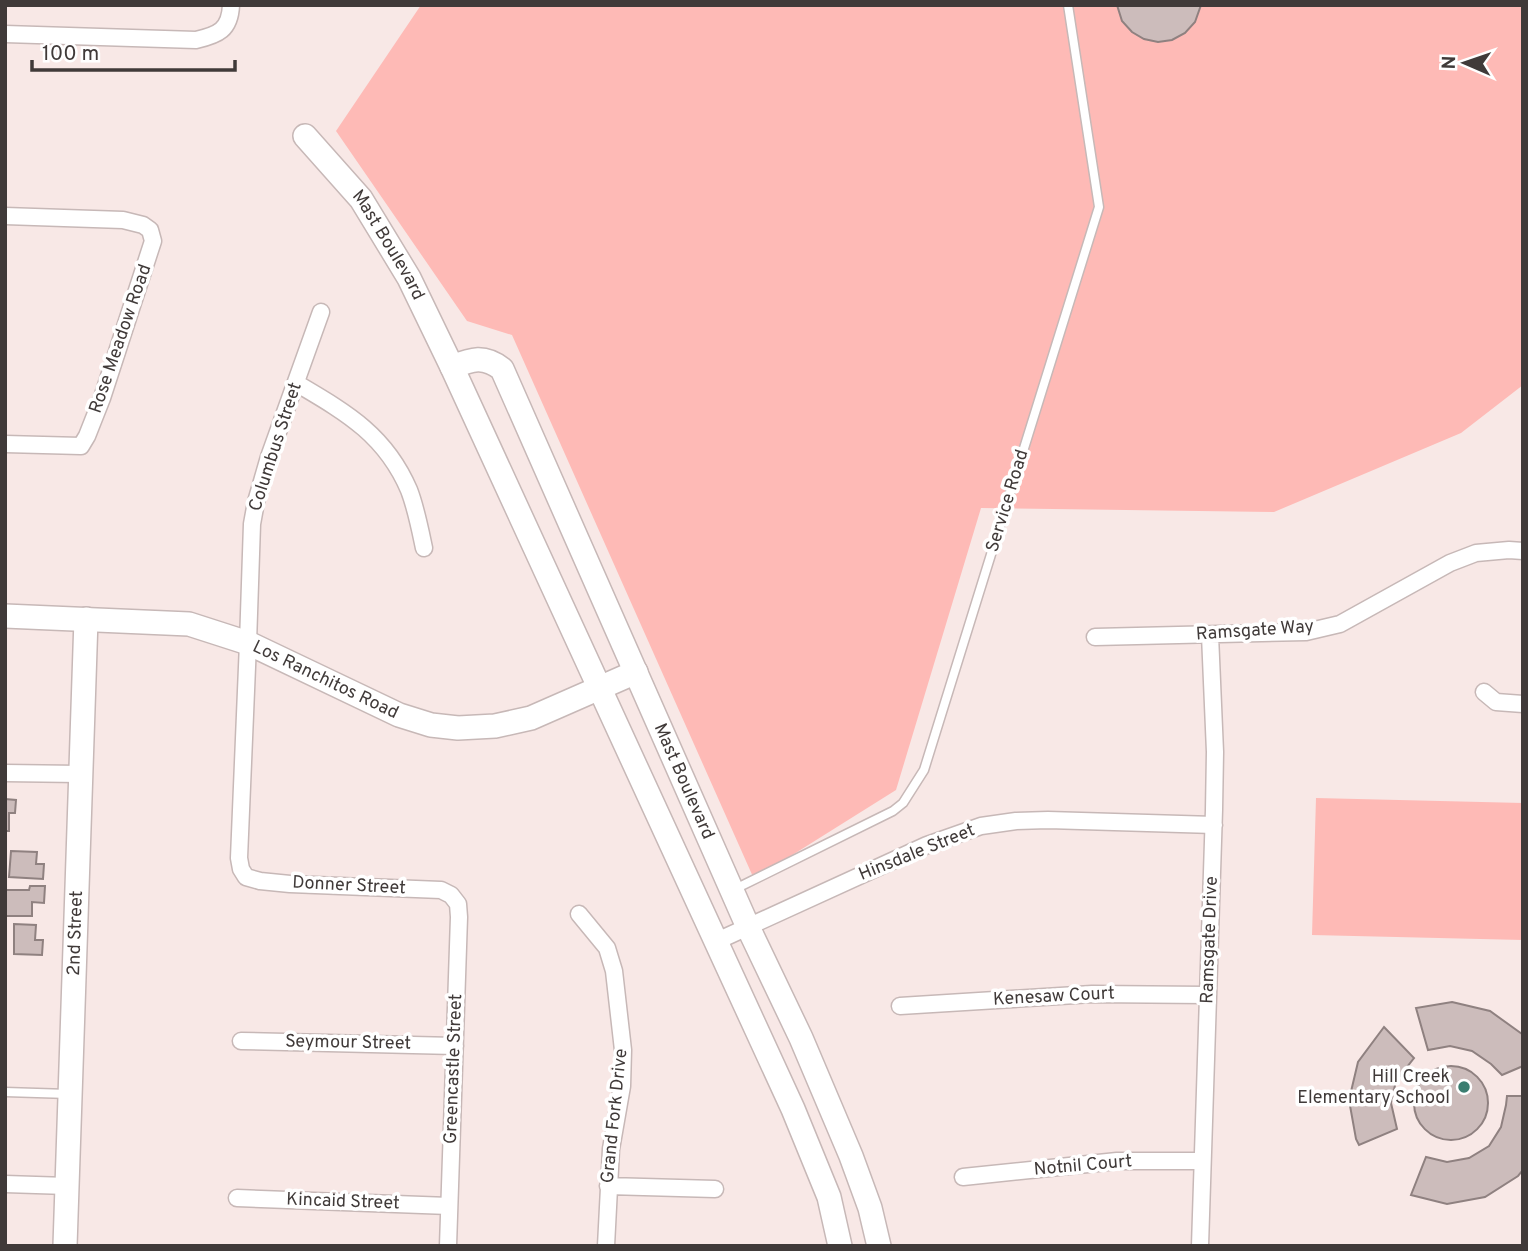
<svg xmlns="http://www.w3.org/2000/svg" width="1528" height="1251" font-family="Overpass,sans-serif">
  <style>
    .green { fill: #febab6 }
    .building { fill: #ccbcbb; stroke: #8f8180; stroke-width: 2 }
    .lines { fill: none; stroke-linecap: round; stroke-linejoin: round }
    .lane-casing { stroke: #c7b8b7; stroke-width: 11 }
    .street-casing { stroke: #c7b8b7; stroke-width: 19 }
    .secondary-casing { stroke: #c7b8b7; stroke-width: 26 }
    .lane { stroke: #fff; stroke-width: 8 }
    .street { stroke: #fff; stroke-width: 16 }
    .secondary { stroke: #fff; stroke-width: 23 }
    .poi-dot { fill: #3a7d70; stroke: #fff; stroke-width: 2.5 }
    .labels { text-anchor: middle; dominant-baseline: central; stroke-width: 7; stroke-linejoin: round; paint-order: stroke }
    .street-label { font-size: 18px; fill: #403a39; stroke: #fff }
    .poi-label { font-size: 18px; fill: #403a39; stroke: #fff; text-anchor: end }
  </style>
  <rect width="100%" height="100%" fill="#f8e8e6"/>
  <!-- green -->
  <path class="green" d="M 421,5 L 1523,5 L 1523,385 L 1461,433 L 1274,512 L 981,508 L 896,790 L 754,879 L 512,335 L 467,321 L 336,131 Z
    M 1316,798 L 1523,803 L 1523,940 L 1312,935 Z"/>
  <!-- building -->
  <path class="building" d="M 1117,5 L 1201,5 L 1195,22 L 1185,33 L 1172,40 L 1158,42 L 1144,39 L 1132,32 L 1122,21 Z
    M 5,799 L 16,800 L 15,813 L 9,813 L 9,831 L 5,831 Z
    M 11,851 L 37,852 L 36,864 L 44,864 L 43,879 L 9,877 Z
    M 30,886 L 45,886 L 44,903 L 32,902 L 32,916 L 5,916 L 5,890 L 29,890 Z
    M 14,924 L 36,925 L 35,940 L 43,940 L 42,955 L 14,954 Z
    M 1452,1002 L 1490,1011 L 1522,1034 L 1523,1066 L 1502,1075 L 1491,1064 L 1472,1051 L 1450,1046 L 1428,1050 L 1416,1008 Z
    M 1384,1027 L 1414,1058 L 1396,1081 L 1391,1103 L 1397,1129 L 1359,1145 L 1356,1139 L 1349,1100 L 1358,1062 Z
    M1414 1103a37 37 0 1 1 74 0a37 37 0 1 1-74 0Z
    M 1507,1096 L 1523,1096 L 1523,1170 L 1518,1176 L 1485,1197 L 1447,1204 L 1411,1195 L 1426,1157 L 1447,1162 L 1469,1158 L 1489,1146 L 1501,1127 L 1506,1105 Z"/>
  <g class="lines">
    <!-- lane casing -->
    <g class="lane-casing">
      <path id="lane" d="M 735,889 L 893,811 L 903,803 L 924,770 L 1099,207 L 1068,5
        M 5,1092 L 69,1094"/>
    </g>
    <!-- street casing -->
    <g class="street-casing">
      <path id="street" d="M 5,34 L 196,40 C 218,35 230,30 231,5
        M 5,216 L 123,220 L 143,225 L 150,230 L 153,241 L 102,398 L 87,436 L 81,446 L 5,444
        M 321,312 L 269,457 L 256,502 L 252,524 L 248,643 L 239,858 L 241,869 L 246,877 L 260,881 L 290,884 L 441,890 L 451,895 L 458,904 L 459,917 L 448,1246
        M 296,383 C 345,412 385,434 409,490 C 416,508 420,529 424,548
        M 1095,637 L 1306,632 L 1340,624 L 1450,563 L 1476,553 L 1509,550 L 1523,551
        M 1484,692 L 1496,702 L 1523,704
        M 5,773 L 80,774
        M 579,914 L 607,948 L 614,971 L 623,1050 L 622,1086 L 611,1149 L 606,1246
        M 717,941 L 927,845 L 981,826 L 1016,821 L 1048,820 L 1214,825
        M 900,1006 L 1092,994 L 1207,995
        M 241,1041 L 455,1046
        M 963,1177 L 1117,1161 L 1202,1161
        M 5,1184 L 67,1186
        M 608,1186 L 715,1189
        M 237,1198 L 449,1206
        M 1200,1246 L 1214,810 L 1215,752 L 1210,635"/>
    </g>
    <!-- secondary casing -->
    <g class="secondary-casing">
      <g id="secondary">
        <path id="s1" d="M 305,136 L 361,199 L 409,278 L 452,367 L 793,1109 L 829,1197 L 840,1246"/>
        <path id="s2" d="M 452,367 C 472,359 484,355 502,369 L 748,927 L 801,1038 L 851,1156 L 870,1208 L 879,1246"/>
        <path id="s3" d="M 5,616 L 189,624 L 248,643 L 399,715 L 431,725 L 458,728 L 495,726 L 531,718 L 636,672"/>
        <path id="s4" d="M 65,1246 L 86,619"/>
      </g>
    </g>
    <!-- lane -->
    <use href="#lane" class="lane"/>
    <!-- street -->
    <use href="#street" class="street"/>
    <!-- secondary -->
    <use href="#secondary" class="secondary"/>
  </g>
  <!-- markers -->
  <circle class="poi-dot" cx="1464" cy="1087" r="7"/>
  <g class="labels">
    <!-- street labels -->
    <g class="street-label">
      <text stroke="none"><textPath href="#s1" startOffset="138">Mast Boulevard</textPath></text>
      <text transform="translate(121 339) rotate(-71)">Rose Meadow Road</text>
      <text transform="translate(276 447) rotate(-72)">Columbus Street</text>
      <text transform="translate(1008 501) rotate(-73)">Service Road</text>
      <text transform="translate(1255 631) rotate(-4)">Ramsgate Way</text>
      <text stroke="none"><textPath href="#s3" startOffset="332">Los Ranchitos Road</textPath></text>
      <text stroke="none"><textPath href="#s2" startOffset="504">Mast Boulevard</textPath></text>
      <text transform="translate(917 853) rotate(-22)">Hinsdale Street</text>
      <text transform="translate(349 886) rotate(3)">Donner Street</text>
      <text stroke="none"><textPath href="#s4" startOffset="313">2nd Street</textPath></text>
      <text transform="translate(1210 940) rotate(-88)">Ramsgate Drive</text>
      <text transform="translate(1054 997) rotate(-3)">Kenesaw Court</text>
      <text transform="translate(348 1043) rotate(1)">Seymour Street</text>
      <text transform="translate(454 1069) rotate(-88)">Greencastle Street</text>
      <text transform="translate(615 1116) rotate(-84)">Grand Fork Drive</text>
      <text transform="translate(1083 1166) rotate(-5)">Notnil Court</text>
      <text transform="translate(343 1202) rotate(2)">Kincaid Street</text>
    </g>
    <!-- poi labels -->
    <g class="poi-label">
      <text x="1450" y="1077">Hill Creek<tspan x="1450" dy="21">Elementary School</tspan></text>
    </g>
  </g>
  <!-- border -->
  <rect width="1528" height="1251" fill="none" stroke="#403a39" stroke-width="14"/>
  <!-- north arrow -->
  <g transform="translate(1465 63) rotate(272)" stroke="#ffffff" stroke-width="5" paint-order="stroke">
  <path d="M0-5L12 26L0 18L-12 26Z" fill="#403a39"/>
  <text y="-10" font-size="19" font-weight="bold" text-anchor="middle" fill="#403a39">N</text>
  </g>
  <!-- scale -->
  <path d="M32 60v10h203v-10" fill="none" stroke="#403a39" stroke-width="3.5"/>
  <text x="42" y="60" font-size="21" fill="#403a39" stroke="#ffffff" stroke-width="5" paint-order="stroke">100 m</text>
</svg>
